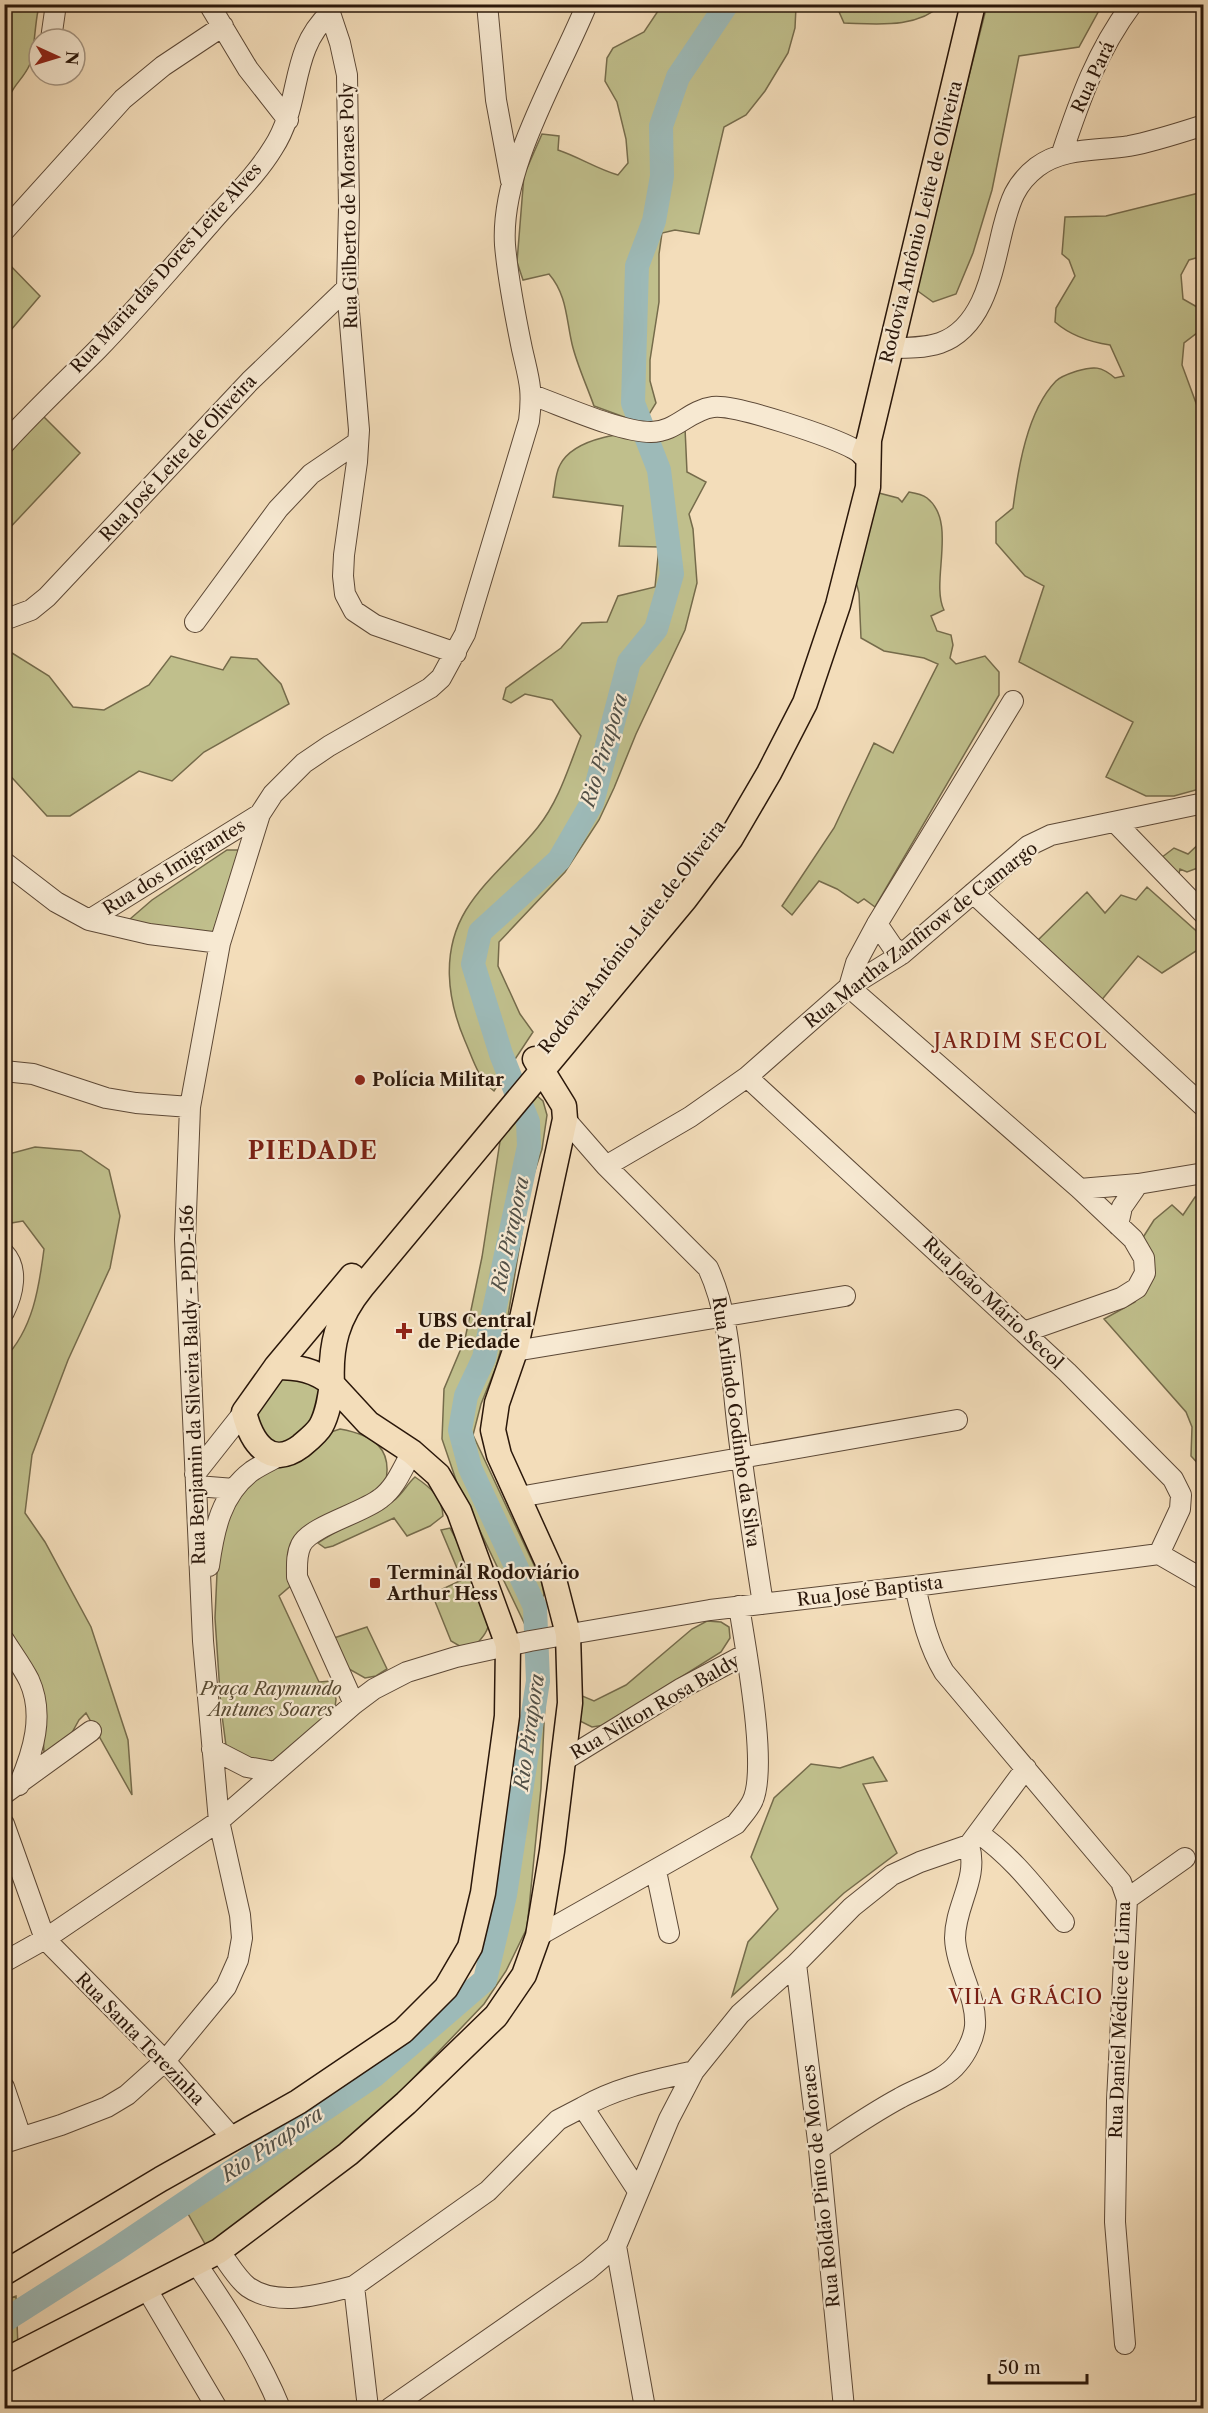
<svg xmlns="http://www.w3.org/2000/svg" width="1208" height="2413" font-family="'Libre Caslon Text',serif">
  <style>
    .green { fill: #c0bf8c; stroke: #756b4b; stroke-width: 1.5 }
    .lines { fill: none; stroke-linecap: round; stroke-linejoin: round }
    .river { stroke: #9dbab8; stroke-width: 24 }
    .minor-casing { stroke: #5c4836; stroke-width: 22 }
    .major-casing { stroke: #2a170a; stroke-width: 27 }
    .minor { stroke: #f7e9d2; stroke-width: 20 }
    .major { stroke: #f3ddba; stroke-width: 24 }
    .poi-dot { fill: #8f2418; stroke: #f7e9d2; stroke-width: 2 }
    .labels { text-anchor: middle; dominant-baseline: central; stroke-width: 4.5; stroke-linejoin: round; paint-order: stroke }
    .street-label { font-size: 18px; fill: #2a170a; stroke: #f7e9d2 }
    .poi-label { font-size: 18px; font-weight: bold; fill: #2a170a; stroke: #f7e9d2; text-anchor: start }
    .park-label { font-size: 18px; font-style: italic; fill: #574931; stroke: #f7e9d2 }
    .water-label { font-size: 20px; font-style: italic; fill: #525047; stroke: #f7e9d2 }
    .neighbourhood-label { font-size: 20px; letter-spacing: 1.5px; fill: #7a1f14; stroke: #f7e9d2 }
    .district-label { font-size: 24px; font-weight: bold; letter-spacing: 1.5px; fill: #7a1f14; stroke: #f7e9d2 }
  </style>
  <rect width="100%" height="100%" fill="#f3ddba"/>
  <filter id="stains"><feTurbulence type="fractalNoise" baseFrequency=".00333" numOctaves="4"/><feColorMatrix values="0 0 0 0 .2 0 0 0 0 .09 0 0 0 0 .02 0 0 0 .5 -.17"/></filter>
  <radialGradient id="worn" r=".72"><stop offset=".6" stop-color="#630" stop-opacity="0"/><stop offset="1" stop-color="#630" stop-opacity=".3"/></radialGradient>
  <!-- green -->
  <path class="green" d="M 5,4 L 28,5 L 38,11 C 35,23 34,55 30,64 C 21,85 4,88 10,115 L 5,122 Z
    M 943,4 C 916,29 878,24 844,23 L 836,5 Z
    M 662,5 L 800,5 L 796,7 L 795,28 L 788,53 L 765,91 L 746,115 L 724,127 L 699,234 L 675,230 L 662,233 L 659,254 L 659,302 L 650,360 L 650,381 L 656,403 L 648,416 L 635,421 L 594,406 C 587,386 577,365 572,344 C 566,318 567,295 549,274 L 523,280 L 517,262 L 524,175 L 542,134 L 559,136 L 558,150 C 579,157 597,169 618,175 L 628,163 L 626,139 L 617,102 L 605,81 L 607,58 L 613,48 L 644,32 Z
    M 987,5 L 1102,5 L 1079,47 L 1019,56 L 992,190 L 973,253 L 956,294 L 933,302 L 915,289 Z
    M 1203,192 L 1203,256 L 1189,260 L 1181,275 L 1183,299 L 1204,311 L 1202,329 L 1184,343 L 1182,365 L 1203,422 L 1203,788 L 1174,796 L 1146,796 L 1106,777 L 1133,722 L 1019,662 L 1044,586 L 1025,576 L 996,543 L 996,522 L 1013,508 C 1018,469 1027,411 1056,381 C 1061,376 1071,373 1077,371 C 1094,366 1101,366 1115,378 L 1124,376 L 1110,345 C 1090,342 1071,336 1055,322 L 1056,308 L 1075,276 L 1069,260 L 1062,254 L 1065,217 L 1106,216 Z
    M 5,260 L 40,296 L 5,337 Z
    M 42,415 L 80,453 L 5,533 L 4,455 Z
    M 685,428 L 687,472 L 706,482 L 689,514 L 693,529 L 697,583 L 685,630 L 636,734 L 614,788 L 599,820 L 565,872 L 499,942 L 498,966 L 520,1014 L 533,1032 L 494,1091 C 478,1079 473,1059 465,1041 C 447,999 441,951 466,910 C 485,879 516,855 538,827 C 559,801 569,766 581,736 L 552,700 L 525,694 L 511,703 L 503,699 L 506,688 L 561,648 L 582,623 L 607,622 L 618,596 L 655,587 L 659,547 L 619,546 L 623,506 L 553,497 C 555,487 555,474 560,465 C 578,430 650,432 685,428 Z
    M 875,492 L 898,498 L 902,502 L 909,492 C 915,493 923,495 927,498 C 958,522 930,582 944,610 L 931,616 L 937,631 L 951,635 L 953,645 L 950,658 L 956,664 L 985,656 L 999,672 L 999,695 L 875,907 L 864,899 L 858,903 L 837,889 L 819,881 L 792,915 L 782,906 L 834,828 L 874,743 L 893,753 L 938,664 L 924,658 L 884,651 L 861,638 L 859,593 L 855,578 Z
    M 4,648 L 49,676 L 73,707 L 104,710 L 149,685 L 171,656 L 223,670 L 231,657 L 257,659 L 281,684 L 289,704 L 204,752 L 172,781 L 139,771 L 70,816 L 47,816 L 5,770 Z
    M 1203,840 L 1203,866 L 1187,872 L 1180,869 L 1177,882 L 1157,861 L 1174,848 L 1188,854 Z
    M 227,850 L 239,850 L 212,936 L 130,926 L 130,919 L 152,900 Z
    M 1147,887 L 1203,937 L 1196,951 L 1162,973 L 1138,956 L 1100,1002 L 1035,943 L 1087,892 L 1105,913 L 1121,895 L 1136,900 Z
    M 536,1095 L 543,1101 L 547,1115 L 542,1149 L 529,1189 L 505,1334 L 496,1367 L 481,1404 L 473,1435 L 541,1580 L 544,1594 L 528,1631 L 457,1483 L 442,1439 L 444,1389 L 465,1339 L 482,1257 L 501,1135 Z
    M 35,1147 L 81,1151 L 109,1170 L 120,1216 L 110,1268 L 68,1360 L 32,1455 L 25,1513 L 45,1542 L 91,1627 L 128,1740 L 132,1795 L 86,1713 L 79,1720 L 69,1738 L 44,1753 L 40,1681 L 5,1623 L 4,1359 C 33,1329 39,1288 44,1249 L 23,1221 L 5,1224 L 5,1155 Z
    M 1195,1197 L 1203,1197 L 1203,1469 L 1191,1456 L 1192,1427 L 1186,1412 L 1104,1319 L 1135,1302 L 1151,1275 L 1142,1239 L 1154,1220 L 1172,1205 L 1183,1215 Z
    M 286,1376 L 305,1376 L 320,1389 L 316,1424 L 277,1448 L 253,1422 C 259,1403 270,1388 286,1376 Z
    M 340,1429 C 373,1435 394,1448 385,1485 L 352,1506 L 311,1526 L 294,1583 L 279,1596 L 319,1682 L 331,1681 L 336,1699 L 334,1716 L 265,1767 L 227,1753 L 221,1708 L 215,1618 L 218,1551 L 227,1511 L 258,1475 L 325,1434 Z
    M 415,1477 C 430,1487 442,1497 443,1516 L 430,1526 L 407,1536 L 394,1518 L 333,1546 L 325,1548 L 318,1543 C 342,1526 369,1518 393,1501 C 402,1495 407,1484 415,1477 Z
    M 450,1528 C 460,1547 490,1601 489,1620 C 489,1632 481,1639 473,1648 L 463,1648 L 451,1641 L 432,1594 L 462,1580 L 441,1530 Z
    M 707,1621 L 721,1622 L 729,1627 L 730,1638 L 721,1652 L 605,1725 L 592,1727 L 580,1721 L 576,1688 L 582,1696 L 594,1701 L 626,1685 L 692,1629 Z
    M 367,1627 L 387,1669 L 376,1676 L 365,1678 L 349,1669 L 331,1639 Z
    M 547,1660 L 541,1788 L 527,1928 L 506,1971 L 484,2004 L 340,2155 L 209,2251 L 187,2212 L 337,2108 L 472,1984 L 489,1951 L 503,1869 L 530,1665 Z
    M 873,1757 L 887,1781 L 863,1784 L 897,1853 L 844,1893 L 732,1996 L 748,1942 L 778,1909 L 751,1857 L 774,1798 L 811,1764 L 840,1768 Z
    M 16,2296 L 18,2348 L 5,2355 L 5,2300 Z"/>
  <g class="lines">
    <!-- river -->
    <path class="river" d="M 4,2321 L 112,2252 L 375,2075 L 485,1980 L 505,1895 L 538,1681 L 535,1607 L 470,1468 L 460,1430 L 466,1396 L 484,1358 L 529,1146 L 528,1122 L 501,1054 L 473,964 L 480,932 L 559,860 L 592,803 L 629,662 L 656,629 L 672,574 L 659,470 L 633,403 L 637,266 L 654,221 L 662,176 L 661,126 L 678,77 L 727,4"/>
    <!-- minor casing -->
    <g class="minor-casing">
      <path id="minor" d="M 209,4 L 248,69 L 288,120
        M 487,4 L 496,100 L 511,181
        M 330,13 L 340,43 L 347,75 L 349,208 L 347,288 L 359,430 L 357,462 L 344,555 L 343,576 L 345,594 L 354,611 L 375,625 L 456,653
        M 51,39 L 56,4
        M 1062,153 C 1080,99 1097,51 1132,4
        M 4,231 L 123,99 L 163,66 L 223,26
        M 891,348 C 907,348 925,348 940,343 C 985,327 993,268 1003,228 C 1010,201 1015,184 1037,167 C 1064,147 1098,151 1129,146 C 1155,141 1179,133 1204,125
        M 532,395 C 563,406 620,432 651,432 C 676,432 689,410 713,407 C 736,404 832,437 854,449 C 859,452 864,456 869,459
        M 4,444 C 34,411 66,381 97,350 C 136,310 172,267 209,225 C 230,200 256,176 273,148 C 303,102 288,52 330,13
        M 4,620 L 31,610 L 47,597 L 250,381 L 347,288
        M 195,622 L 278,509 L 311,474 L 358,442
        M 1013,701 L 877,924 L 856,963 L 849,987 L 1080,1189 L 1133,1239 L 1144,1258 L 1145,1273 L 1137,1288 L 1121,1298 L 1024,1332
        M 1116,823 L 1204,914
        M 4,862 L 56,902 L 89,920 L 149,934 L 220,943
        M 973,893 L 1204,1107
        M 89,920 L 260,814
        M 877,924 L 892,946 L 902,954
        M 4,1071 L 33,1074 L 106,1098 L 136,1103 L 190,1107
        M 747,1077 L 1067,1372 L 1173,1479 L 1181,1495 L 1180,1509 L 1159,1554
        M 565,1119 L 606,1166 L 708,1268 C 731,1318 731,1376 738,1430 C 745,1488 754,1546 763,1604
        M 606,1166 L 690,1117 L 747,1077 L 849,987 L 902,954 L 1028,846 L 1051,835 L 1204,803
        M 1080,1189 L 1138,1184 L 1204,1173
        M 1118,1225 L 1122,1207 L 1138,1184
        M 4,1253 C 19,1269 13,1294 4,1312
        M 515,1351 L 845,1296
        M 195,1474 L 244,1412
        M 197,1486 L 234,1489
        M 519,1497 L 957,1420
        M 209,1566 C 214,1530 221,1494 252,1471 C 261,1465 272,1460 281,1455
        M 915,1586 C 922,1617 928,1645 944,1672 L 1121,1882 L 1127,1899 L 1117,2101 L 1115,2222 L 1125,2344
        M 4,1640 C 12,1653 22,1666 29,1680 C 45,1715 33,1752 19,1785
        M 354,1704 L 297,1577 C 297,1566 296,1555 301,1545 C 310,1526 363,1513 381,1498 C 396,1487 403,1467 412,1452
        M 212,1749 L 247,1767 L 275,1772
        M 563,1761 L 682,1688 L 746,1654
        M 4,1794 L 91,1731
        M 4,1824 L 45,1939 L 165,2061 L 234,2140
        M 978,1833 C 1013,1857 1037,1890 1064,1922
        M 656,1871 L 669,1933
        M 1127,1899 L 1185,1858
        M 538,1936 L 736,1824 C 741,1817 748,1810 752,1802 C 769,1770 745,1646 739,1606
        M 4,1962 L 45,1939 L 219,1821 L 354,1704 L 374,1689 L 407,1672 L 456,1657 L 530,1641 L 710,1610 L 915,1586 L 1159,1554 L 1204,1580
        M 796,1964 L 819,2149 L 844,2408
        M 4,2087 L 21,2137
        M 583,2107 C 618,2087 655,2080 694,2071
        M 4,2143 L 61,2125 L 107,2107 L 127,2095 L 165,2061 L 226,1987 L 238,1960 L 242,1938 L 240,1915 L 219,1821 L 203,1641 L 185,1239 L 190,1107 L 220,943 L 260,814 L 273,794 L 304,763 L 329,746 L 430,688 L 441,678 L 465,634 L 529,421 C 533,389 529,380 522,349 C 515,315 508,280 505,245 C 500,168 558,75 587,4
        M 819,2149 C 846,2131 872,2113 900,2098 C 919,2087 944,2081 958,2063 C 966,2054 974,2038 975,2026 C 977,1996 956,1968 955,1938 C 955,1905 979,1879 969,1845
        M 616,2246 L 645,2408
        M 219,2251 C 228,2262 237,2279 248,2287 C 278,2308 322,2294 354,2286 L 368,2408
        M 196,2263 C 227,2309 259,2356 280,2408
        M 354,2286 L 488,2191 L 558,2120 L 583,2107 L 638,2191
        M 146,2288 L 217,2408
        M 390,2408 L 588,2270 L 616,2246 L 669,2119 L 694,2071 L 740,2014 L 796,1964 L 852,1907 L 892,1875 L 920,1862 L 969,1845 L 1026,1768"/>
    </g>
    <!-- major casing -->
    <g class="major-casing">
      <path id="major" d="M 864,454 L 869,440 L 973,4
        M 276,1367 C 298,1367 315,1370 332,1384 C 330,1398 328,1413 321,1426 C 317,1433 308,1440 301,1446 C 269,1470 251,1441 244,1412 L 276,1367 L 352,1276
        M 4,2273 L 161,2179 L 298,2102 L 403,2031 L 446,1988 L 470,1947 L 483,1893 L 507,1716 L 508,1645 L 459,1511 L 438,1475 L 412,1452 L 368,1423 L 332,1384 C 330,1345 337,1318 362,1287 L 685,899 L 731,838 L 769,773 L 805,703 L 838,605 L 868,487 L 869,440
        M 4,2361 L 219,2251 L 348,2154 L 406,2103 L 496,2016 L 524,1975 L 538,1936 L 552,1851 L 570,1703 L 568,1634 L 552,1572 L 499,1455 L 493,1430 L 497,1403 L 515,1351 L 565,1119 L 564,1106 L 535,1059"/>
    </g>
    <!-- minor -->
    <use href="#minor" class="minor"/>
    <!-- major -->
    <use href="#major" class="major"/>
  </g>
  <!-- markers -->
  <g class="poi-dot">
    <circle cx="360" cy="1080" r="6"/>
    <path d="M401 1322h6v6h6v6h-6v6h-6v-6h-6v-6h6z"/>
    <rect x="369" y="1577" width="12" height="12" rx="3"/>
  </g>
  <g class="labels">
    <!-- street labels -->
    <g class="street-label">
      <text transform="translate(1093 77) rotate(-65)">Rua Pará</text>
      <text transform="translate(349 206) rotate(-91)">Rua Gilberto de Moraes Poly</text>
      <text transform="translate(921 222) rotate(-76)">Rodovia Antônio Leite de Oliveira</text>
      <text transform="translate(166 268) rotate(-48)">Rua Maria das Dores Leite Alves</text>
      <text transform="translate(178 458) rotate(-47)">Rua José Leite de Oliveira</text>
      <text transform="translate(174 867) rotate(-32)">Rua dos Imigrantes</text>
      <text transform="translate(921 935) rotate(-38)">Rua Martha Zanfirow de Camargo</text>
      <text transform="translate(632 937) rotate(-52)">Rodovia Antônio Leite de Oliveira</text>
      <text transform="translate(993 1303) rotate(43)">Rua João Mário Secol</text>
      <text transform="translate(193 1385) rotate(-92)">Rua Benjamin da Silveira Baldy - PDD-156</text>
      <text transform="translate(736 1422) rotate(82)">Rua Arlindo Godinho da Silva</text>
      <text transform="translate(870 1591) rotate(-7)">Rua José Baptista</text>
      <text transform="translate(655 1707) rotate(-30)">Rua Nilton Rosa Baldy</text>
      <text transform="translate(1120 2020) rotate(-88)">Rua Daniel Médice de Lima</text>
      <text transform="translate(140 2039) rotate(46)">Rua Santa Terezinha</text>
      <text transform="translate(821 2186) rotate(-96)">Rua Roldão Pinto de Moraes</text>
    </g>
    <!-- poi labels -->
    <g class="poi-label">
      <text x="372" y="1080">Polícia Militar</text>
      <text x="418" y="1321">UBS Central<tspan x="418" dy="21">de Piedade</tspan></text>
      <text x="387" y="1573">Terminál Rodoviário<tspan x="387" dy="21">Arthur Hess</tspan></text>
    </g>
    <!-- park labels -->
    <g class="park-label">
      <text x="271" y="1689">Praça Raymundo<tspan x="271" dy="21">Antunes Soares</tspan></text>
    </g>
    <!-- water labels -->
    <g class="water-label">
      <text transform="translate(604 750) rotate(-73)">Rio Pirapora</text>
      <text transform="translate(510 1234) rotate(-78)">Rio Pirapora</text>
      <text transform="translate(529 1732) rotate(-82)">Rio Pirapora</text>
      <text transform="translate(272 2144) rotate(-34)">Rio Pirapora</text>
    </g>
    <!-- neighbourhood labels -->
    <g class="neighbourhood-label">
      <text x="1021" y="1041">JARDIM SECOL</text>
      <text x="1026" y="1997">VILA GRÁCIO</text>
    </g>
    <!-- district labels -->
    <g class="district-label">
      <text x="313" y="1150">PIEDADE</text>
    </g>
  </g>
  <!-- margin -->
  <rect width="1208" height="2413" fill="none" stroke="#f3ddba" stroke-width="24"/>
  <rect x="6" y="6" width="1196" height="2401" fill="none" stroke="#2a170a" stroke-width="3"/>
  <rect x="12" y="12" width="1184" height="2389" fill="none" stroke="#2a170a" stroke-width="1.5"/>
  <!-- north arrow -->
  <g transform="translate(57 57) rotate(94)"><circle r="28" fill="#f7e9d2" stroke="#a59582" stroke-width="1.5"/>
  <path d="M0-4.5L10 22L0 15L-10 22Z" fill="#8f2418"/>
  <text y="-9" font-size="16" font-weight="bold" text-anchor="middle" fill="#2a170a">N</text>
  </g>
  <!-- scale -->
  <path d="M989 2374v9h98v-9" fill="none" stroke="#2a170a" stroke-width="3"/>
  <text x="998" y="2374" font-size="18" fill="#2a170a" stroke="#f7e9d2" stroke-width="4.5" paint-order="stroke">50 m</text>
  <rect width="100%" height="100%" filter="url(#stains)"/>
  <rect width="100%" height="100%" fill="url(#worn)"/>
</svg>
